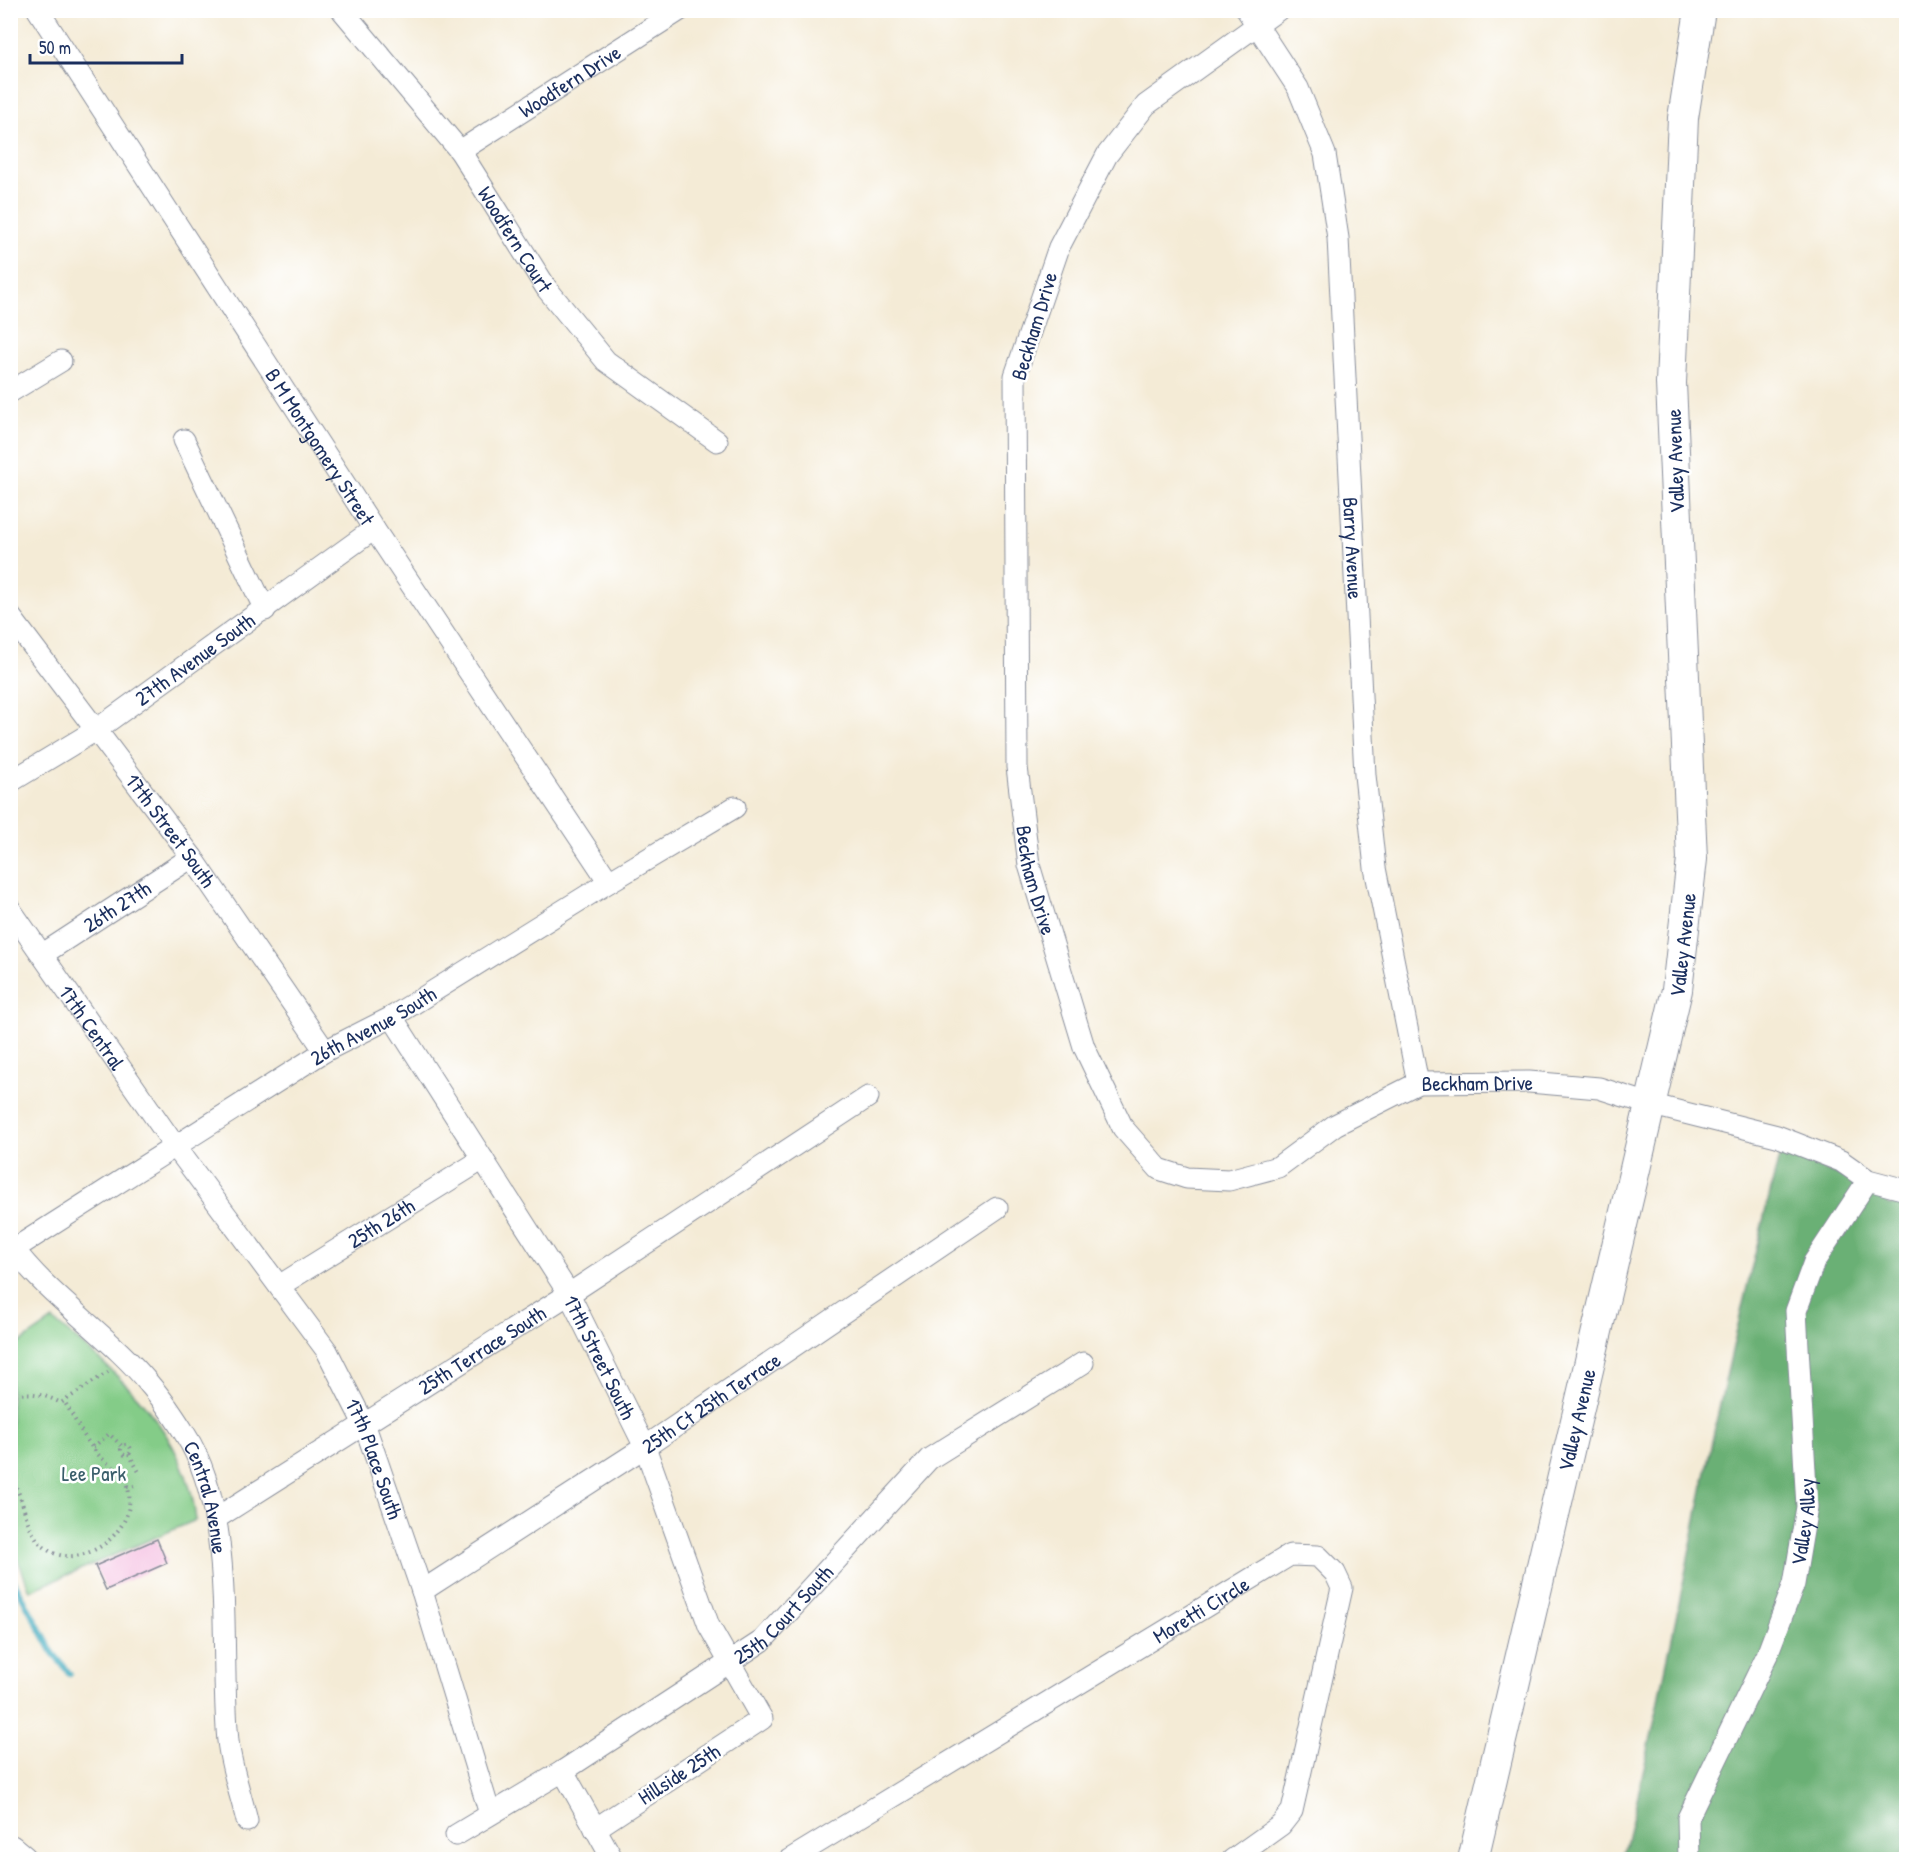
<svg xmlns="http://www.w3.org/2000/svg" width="1917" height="1870" font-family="'Patrick Hand',sans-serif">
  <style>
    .green { fill: #84cc88; stroke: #507e73; stroke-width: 1.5 }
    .forest { fill: #6bb074; stroke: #437069; stroke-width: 1.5 }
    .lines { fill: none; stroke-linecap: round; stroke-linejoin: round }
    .stream { stroke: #3eaabe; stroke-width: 6 }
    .building { fill: #f1aad8 }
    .street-casing { stroke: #888d9a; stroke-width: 23 }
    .secondary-casing { stroke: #888d9a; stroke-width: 32 }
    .path { stroke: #888d9a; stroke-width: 4; stroke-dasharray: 1.5 4.5; stroke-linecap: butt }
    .street { stroke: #fff; stroke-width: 21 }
    .secondary { stroke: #fff; stroke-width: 30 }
    .labels { text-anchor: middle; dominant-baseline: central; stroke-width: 5; stroke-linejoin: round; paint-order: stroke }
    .street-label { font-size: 21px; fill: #1b2f5e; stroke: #fff }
    .park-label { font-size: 21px; fill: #3a5e6b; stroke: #fff }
  </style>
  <rect width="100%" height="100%" fill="#fff"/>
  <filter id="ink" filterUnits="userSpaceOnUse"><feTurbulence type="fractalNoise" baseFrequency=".0167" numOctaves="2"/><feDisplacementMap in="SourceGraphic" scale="12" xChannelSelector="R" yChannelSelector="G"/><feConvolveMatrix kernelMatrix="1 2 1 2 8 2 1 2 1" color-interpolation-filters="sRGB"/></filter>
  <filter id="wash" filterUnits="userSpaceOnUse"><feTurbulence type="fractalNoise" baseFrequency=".008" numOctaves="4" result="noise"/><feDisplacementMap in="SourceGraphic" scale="24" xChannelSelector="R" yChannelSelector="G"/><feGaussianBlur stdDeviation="1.35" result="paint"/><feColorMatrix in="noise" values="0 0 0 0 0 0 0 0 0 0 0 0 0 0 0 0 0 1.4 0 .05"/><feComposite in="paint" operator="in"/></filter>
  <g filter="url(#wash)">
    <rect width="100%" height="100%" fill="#f4ebd6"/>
    <!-- green -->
    <path class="green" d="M 53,1320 C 118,1374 187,1430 196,1520 L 30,1591 L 11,1542 L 11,1349 Z"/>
    <!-- forest -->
    <path class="forest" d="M 1780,1153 L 1871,1187 L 1889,1205 L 1906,1204 L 1906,1846 L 1897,1860 L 1622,1860 C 1653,1739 1676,1617 1701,1495 C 1724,1380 1751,1267 1780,1153 Z"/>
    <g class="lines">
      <!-- stream -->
      <path class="stream" d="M 10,1574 L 53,1653 L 70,1674"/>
    </g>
    <g id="blocks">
      <!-- building -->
      <path class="building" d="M 157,1539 L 167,1563 L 106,1590 L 95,1566 Z"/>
    </g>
  </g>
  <g filter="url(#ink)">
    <use href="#blocks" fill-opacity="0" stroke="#888d9a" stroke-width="1.5"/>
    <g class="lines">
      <!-- street casing -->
      <g class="street-casing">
        <g id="street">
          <path id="s1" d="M 38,10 L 374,529 L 609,882"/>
          <path id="s2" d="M 342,10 L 460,151 L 547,289 L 606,361 L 717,441"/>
          <path id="s3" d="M 1247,10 L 1298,88 L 1325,154 L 1338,238 L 1365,775 L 1375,868 L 1418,1083"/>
          <path id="s4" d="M 1278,10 L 1146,105 L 1107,155 L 1059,247 L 1015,376 L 1017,767 L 1029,865 L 1084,1047 L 1123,1128 L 1159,1169 L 1187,1178 L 1229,1180 L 1278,1167 L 1335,1125 L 1418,1083 L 1529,1082 L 1599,1088 L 1649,1104 L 1777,1136 L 1841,1161 L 1868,1180 L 1906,1190"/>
          <path id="s5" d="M 460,151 L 680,10"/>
          <path d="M 10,392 L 61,361"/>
          <path d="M 184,440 L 265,610"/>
          <path id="s6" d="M 10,616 L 192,857 L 325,1051"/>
          <path id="s7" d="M 10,782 L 96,730 L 374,529"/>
          <path id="s8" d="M 10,909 L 175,1146 L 327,1351 L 365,1426 L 422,1591 L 490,1814"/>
          <path id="s9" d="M 43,954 L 192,857"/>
          <path id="s10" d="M 392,1017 L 569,1294 L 645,1447 L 709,1626 L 762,1719 L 595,1829"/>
          <path id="s11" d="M 10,1244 C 49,1298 110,1335 151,1386 C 163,1400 175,1418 185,1434 C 237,1515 219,1649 228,1741 C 231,1768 241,1795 247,1821"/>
          <path id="s12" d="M 14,1249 L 325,1051 L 392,1017 L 609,882 L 735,807"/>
          <path id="s13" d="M 279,1286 L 483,1159"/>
          <path id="s14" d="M 215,1519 L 569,1294 L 868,1097"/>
          <path id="s15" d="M 422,1591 L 645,1447 L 997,1208"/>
          <path d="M 563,1771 L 613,1860"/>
          <path id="s16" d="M 456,1835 L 563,1771 L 762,1641 L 929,1459 L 1083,1363"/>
          <path id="s17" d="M 789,1860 L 1290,1555 L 1318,1556 L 1335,1573 L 1342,1588 L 1292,1811 L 1281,1825 L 1232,1860"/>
          <path id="s18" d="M 1689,1860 L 1688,1818 L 1767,1655 L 1794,1584 L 1807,1507 L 1796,1311 L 1814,1262 L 1868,1180"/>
        </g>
      </g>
      <!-- secondary casing -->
      <g class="secondary-casing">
        <g id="secondary">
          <path d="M 10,1850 L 22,1860"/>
          <path id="s19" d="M 1473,1860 L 1677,990 L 1692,859 L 1671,383 L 1683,118 L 1700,10"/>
        </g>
      </g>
      <!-- path -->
      <path class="path" d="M 10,1396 C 30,1391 43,1394 61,1403 L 111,1370
        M121 1450a5 5 0 1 1 10 0a5 5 0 1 1-10 0Z
        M 93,1447 L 109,1434 L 122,1446
        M 129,1454 L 139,1472
        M 10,1477 C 25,1497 23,1524 40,1543 C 71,1578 135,1537 129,1494 C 126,1471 108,1467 96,1452 C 83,1437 74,1417 64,1401
        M 127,1487 L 134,1486"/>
      <!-- street -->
      <use href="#street" class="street"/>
      <!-- secondary -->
      <use href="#secondary" class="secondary"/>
    </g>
  </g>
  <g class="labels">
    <!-- street labels -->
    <g class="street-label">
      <text stroke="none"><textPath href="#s5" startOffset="130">Woodfern Drive</textPath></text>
      <text stroke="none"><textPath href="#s2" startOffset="288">Woodfern Court</textPath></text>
      <text transform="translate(1034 326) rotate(-73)">Beckham Drive</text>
      <text stroke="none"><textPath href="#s1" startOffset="520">B M Montgomery Street</textPath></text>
      <text transform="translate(1675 461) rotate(-92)">Valley Avenue</text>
      <text stroke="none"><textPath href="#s3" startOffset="560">Barry Avenue</textPath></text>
      <text stroke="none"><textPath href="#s7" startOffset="222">27th Avenue South</textPath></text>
      <text stroke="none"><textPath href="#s6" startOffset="268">17th Street South</textPath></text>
      <text stroke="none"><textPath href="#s4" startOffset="972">Beckham Drive</textPath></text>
      <text stroke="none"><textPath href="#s9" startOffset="88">26th 27th</textPath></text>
      <text stroke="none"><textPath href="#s19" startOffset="939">Valley Avenue</textPath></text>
      <text stroke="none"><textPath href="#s12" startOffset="423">26th Avenue South</textPath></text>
      <text stroke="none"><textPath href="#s8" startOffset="144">17th Central</textPath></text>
      <text stroke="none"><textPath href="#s4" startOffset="1636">Beckham Drive</textPath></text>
      <text stroke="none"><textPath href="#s13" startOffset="120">25th 26th</textPath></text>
      <text stroke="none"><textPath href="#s14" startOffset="316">25th Terrace South</textPath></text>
      <text stroke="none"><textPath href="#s10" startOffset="399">17th Street South</textPath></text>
      <text stroke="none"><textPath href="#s15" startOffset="345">25th Ct 25th Terrace</textPath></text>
      <text stroke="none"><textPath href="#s19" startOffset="452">Valley Avenue</textPath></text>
      <text stroke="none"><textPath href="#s8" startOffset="662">17th Place South</textPath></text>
      <text stroke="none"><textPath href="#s11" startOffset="327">Central Avenue</textPath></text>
      <text stroke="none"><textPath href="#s18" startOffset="362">Valley Alley</textPath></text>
      <text stroke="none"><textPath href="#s17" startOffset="482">Moretti Circle</textPath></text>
      <text stroke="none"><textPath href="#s16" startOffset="396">25th Court South</textPath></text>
      <text transform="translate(679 1774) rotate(-33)">Hillside 25th</text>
    </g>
    <!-- park labels -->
    <g class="park-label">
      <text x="94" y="1473">Lee Park</text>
    </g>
  </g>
  <!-- margin -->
  <rect width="1917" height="1870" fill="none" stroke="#fff" stroke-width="36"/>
  <!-- scale -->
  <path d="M30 54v9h152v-9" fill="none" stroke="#1b2f5e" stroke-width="3"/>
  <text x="39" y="54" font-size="18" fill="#1b2f5e" stroke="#ffffff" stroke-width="4.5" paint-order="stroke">50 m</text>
</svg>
